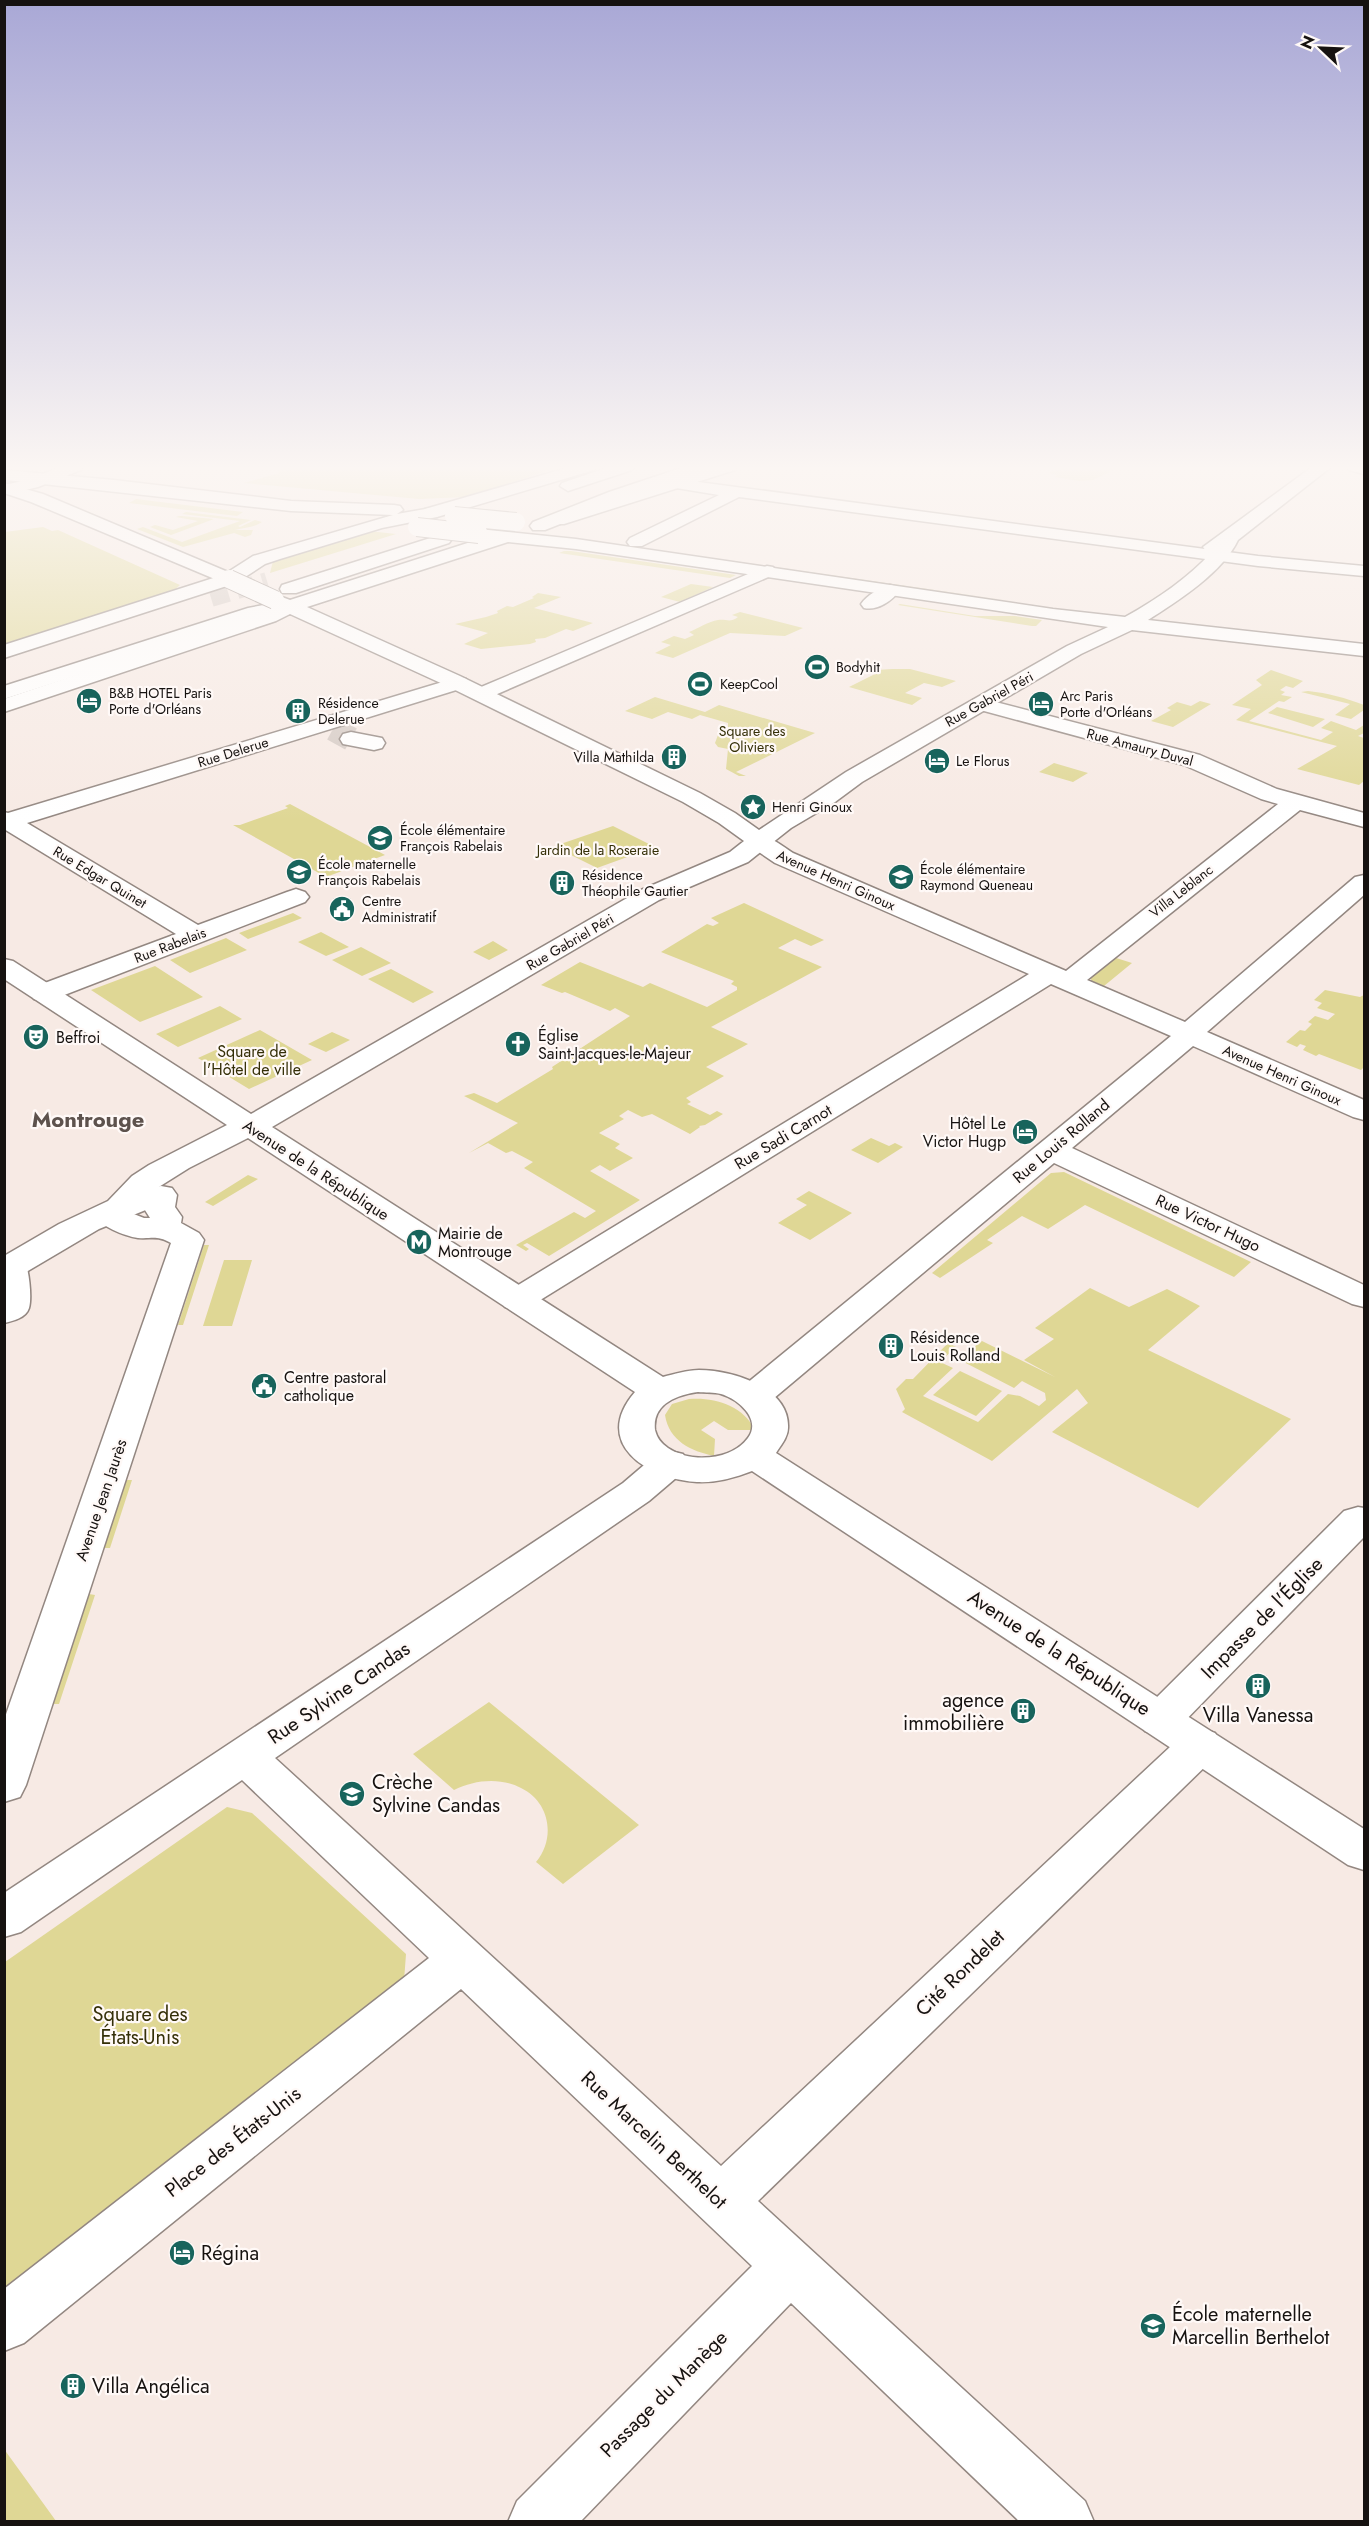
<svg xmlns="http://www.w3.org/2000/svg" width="1369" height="2526" font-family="Jost,sans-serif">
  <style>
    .green { fill: #dfd795 }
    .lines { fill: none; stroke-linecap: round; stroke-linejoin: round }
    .minor-tunnel { stroke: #d5cac4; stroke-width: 24; stroke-dasharray: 24 12; stroke-linecap: butt }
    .highway-tunnel { stroke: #d5cac4; stroke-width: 18; stroke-dasharray: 18 9; stroke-linecap: butt }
    .minor-casing { stroke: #938781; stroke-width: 3 }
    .major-casing { stroke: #938781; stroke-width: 3 }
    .highway-casing { stroke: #938781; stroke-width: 3 }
    .minor { fill: #fff; fill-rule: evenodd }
    .major { fill: #fff; fill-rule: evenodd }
    .highway { fill: #fff; fill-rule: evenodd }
    .major-bridge-casing { stroke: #938781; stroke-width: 20; stroke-linecap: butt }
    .major-bridge { stroke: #fff; stroke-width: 18 }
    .labels { text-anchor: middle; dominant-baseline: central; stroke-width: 4.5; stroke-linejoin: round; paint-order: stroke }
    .far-poi-label { font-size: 14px; fill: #161210; stroke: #fff9f7; text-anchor: start }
    .far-street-label { font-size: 14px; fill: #161210; stroke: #fff9f7 }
    .far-park-label { font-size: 14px; fill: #342f07; stroke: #fff9f7 }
    .poi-label { font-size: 16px; fill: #161210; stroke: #fff9f7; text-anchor: start }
    .park-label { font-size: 16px; fill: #342f07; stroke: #fff9f7 }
    .street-label { font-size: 16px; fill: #161210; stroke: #fff9f7 }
    .near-street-label { font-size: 20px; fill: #161210; stroke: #fff9f7 }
    .near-poi-label { font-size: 20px; fill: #161210; stroke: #fff9f7; text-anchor: start }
    .near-park-label { font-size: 20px; fill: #342f07; stroke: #fff9f7 }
    .district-label { font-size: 22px; font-weight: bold; fill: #5d524d; stroke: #fff9f7 }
  </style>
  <rect width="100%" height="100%" fill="#f7eae4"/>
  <!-- green -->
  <path class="green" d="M 282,467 L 559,467 L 467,497 L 419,499 L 244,483 L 279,473 Z
    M 1058,467 L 1120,467 L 1093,480 L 1079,481 L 1055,477 L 1057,475 L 1049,473 Z
    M 136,499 L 243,512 L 237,516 L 129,503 Z
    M 186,512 L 251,520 L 238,526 L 240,527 L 255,520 L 262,522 C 253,528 245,527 235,530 L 253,530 L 251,535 L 245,537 L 234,533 L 183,547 L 137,529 L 143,527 L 182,542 L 240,521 L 182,514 Z
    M 179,516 L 182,516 L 214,519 L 171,535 L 150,527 L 155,525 L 173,530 L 198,521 L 176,517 Z
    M 43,527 L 52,531 L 58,530 L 180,585 L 171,593 L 5,644 L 5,532 Z
    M 369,531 L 396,534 L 270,573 L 273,561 Z
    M 599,542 L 1053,607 L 597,543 Z
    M 564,551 L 571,551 L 736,575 L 730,578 L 559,553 Z
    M 691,584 L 713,587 L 680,602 L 661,597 Z
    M 538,593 L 561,597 L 534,608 L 593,623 L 573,631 L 566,629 L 545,638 L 535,639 L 536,642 L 530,644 L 481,649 L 464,644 L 488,633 L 455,624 L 486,617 L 498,613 L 497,611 L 507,606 L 513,607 L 534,598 L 532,597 Z
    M 900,604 L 975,616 L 1015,616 L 1042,620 L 1036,626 L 1032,626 L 898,605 Z
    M 740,612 L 803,628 L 785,636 L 730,633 L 673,658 L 655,653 L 671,645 L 661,642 L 674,636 L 685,639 L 694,635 L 689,632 C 697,629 709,621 718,620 C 727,619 730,623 738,617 L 732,615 Z
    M 892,669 L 910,669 L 956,681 L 942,687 L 924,683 L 905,693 L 922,698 L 912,705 L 849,687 L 877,673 L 876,670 Z
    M 1271,670 L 1303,681 L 1293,688 L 1286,686 L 1280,690 L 1285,692 L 1281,695 L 1292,697 L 1284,702 L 1279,701 L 1249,721 L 1321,740 L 1333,732 L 1321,728 L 1331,721 L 1356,730 L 1364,725 L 1364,733 L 1358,736 L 1364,738 L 1364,781 L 1359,785 L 1297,769 L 1337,746 L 1236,720 L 1251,709 L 1232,705 L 1262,685 L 1256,680 Z
    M 1308,691 C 1328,693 1346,698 1364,705 L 1364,710 L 1351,719 L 1335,715 L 1350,704 L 1301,692 Z
    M 655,697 L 705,712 L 719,705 L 815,733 L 736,772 L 746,776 L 739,776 L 726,769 L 728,749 L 718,747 L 715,743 L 718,735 L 728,731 L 728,723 L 700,715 L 692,719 L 668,712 L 652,719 L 625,711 Z
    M 1200,701 L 1211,704 L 1173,727 L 1151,721 L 1171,710 L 1167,708 L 1177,702 L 1191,706 Z
    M 1277,707 L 1325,719 L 1313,727 L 1268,713 Z
    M 1054,763 L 1088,773 L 1073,782 L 1039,772 Z
    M 290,804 L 385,855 L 326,877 L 233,825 L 240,825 L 288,808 L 285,806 Z
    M 613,826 L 655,847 L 597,868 L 569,854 L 561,857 L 546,849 Z
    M 744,903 L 824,940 L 811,946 L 795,939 L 778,948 L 822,967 L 711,1027 L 748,1044 L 706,1067 L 724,1076 L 686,1098 L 691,1102 L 687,1104 L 710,1115 L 717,1111 L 723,1114 L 705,1125 L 699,1126 L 700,1127 L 690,1134 L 652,1114 L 642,1117 L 628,1110 L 619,1116 L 624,1119 L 599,1133 L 620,1144 L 615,1148 L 633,1158 L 610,1171 L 600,1165 L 590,1171 L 640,1200 L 549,1256 L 527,1243 L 523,1245 L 529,1249 L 526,1251 L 516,1245 L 574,1212 L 585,1218 L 596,1211 L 524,1168 L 533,1162 L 512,1151 L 506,1153 L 488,1143 L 469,1153 L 518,1123 L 464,1096 L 474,1093 L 497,1103 L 553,1069 L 552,1067 L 630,1016 L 615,1008 L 610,1011 L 565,992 L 562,993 L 541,985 L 580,962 L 643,987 L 650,983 L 707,1007 L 737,990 L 737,987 L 731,984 L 734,981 L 661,952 L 707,924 L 713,926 L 719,923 L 711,918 Z
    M 293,913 L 302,918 L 248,939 L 239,933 Z
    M 321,932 L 349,947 L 326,956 L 298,942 Z
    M 226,938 L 247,950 L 190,973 L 170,960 Z
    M 493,941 L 508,950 L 489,960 L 473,952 Z
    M 361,947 L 391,963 L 362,976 L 332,960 Z
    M 1113,957 L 1132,963 L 1104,986 L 1092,981 L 1089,976 Z
    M 155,966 L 203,997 L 140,1022 L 91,990 Z
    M 391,969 L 434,992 L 413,1003 L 368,979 Z
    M 1325,990 L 1360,997 L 1364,995 L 1364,1067 L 1361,1070 L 1319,1054 L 1316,1056 L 1303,1050 L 1306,1046 L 1300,1044 L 1297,1047 L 1286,1042 L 1300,1030 L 1305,1031 L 1312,1024 L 1308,1022 L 1315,1016 L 1328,1020 L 1335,1014 L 1317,1008 L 1322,1003 L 1314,1000 Z
    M 220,1006 L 242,1019 L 178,1047 L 156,1034 Z
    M 260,1030 L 312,1060 L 249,1089 L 198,1058 Z
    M 332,1032 L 350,1040 L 326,1052 L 308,1044 Z
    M 871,1138 L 889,1146 L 895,1143 L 903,1147 L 878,1163 L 851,1150 Z
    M 1064,1172 L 1251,1262 L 1234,1277 L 1085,1205 L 1048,1229 L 1022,1216 L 987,1240 L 993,1243 L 940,1278 L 932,1273 L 1051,1173 Z
    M 248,1175 L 258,1179 L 213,1206 L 205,1202 Z
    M 809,1191 L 852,1213 L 810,1240 L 778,1223 L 807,1205 L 796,1199 Z
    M 204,1245 L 209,1245 L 183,1325 L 178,1325 Z
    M 224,1260 L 252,1260 L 232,1326 L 203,1326 Z
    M 1090,1288 L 1129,1307 L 1167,1289 L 1200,1306 L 1148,1350 L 1291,1419 L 1198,1508 L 1052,1432 L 1088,1403 L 1077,1389 L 992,1461 L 902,1412 L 905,1409 L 896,1389 L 906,1379 L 913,1379 L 948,1343 L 956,1347 L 940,1362 L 953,1368 L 923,1396 L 978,1422 L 1008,1394 L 1020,1396 L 1039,1406 L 1046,1400 L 1045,1393 L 1022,1381 L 1014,1388 L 958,1359 L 982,1341 L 1055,1377 L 1024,1360 L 1054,1339 L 1035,1328 Z
    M 960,1371 L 1002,1391 L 976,1416 L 933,1395 Z
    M 689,1399 C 714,1397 743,1405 755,1430 L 728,1430 L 714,1421 L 701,1430 L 715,1439 L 714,1456 C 691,1451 669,1441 665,1415 L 672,1404 Z
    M 126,1480 L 132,1480 L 110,1548 L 104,1548 Z
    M 89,1594 L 95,1595 L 59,1704 L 53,1704 Z
    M 489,1702 L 639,1825 L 563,1884 L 536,1862 C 556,1838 550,1802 521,1788 C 500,1777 474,1780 454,1790 L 413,1754 Z
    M 227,1807 L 252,1813 L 406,1954 L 404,1981 L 5,2298 L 5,1962 Z
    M 4,2449 L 56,2521 L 5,2521 Z"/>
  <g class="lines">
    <!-- minor-tunnel -->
    <path class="minor-tunnel" d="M 333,729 L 351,739"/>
    <!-- highway-tunnel -->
    <path class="highway-tunnel" d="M 211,598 L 267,581"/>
    <!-- minor casing -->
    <g class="minor-casing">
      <path id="minor" d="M 60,467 L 83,467 L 81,470 L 38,487 L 9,494 L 4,493 L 4,485 L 27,480 Z
        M 1347,467 L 1364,467 L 1364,474 L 1349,470 Z
        M 676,479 L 1258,556 L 1364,566 L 1364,576 L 1258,566 L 739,497 L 642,546 L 630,546 L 627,542 L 630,538 L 719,495 L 670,487 L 668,484 L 670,481 Z
        M 767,566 L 773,567 L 776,571 L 773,575 L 488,698 L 481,700 L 474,698 L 471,694 L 474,690 Z
        M 890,585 L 897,587 L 899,591 C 892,601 877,611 864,608 L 861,604 C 867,595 880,588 890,585 Z
        M 459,677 L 466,679 L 469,683 L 466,687 L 27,823 L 198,925 L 287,892 L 296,889 L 305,892 L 309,897 L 305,902 L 54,999 L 44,1001 L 34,999 L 30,993 L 34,987 L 176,934 L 4,829 L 4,812 L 8,813 Z
        M 980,698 L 1200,755 L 1277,789 L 1364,813 L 1364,827 L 1300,810 L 1087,980 L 1185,1022 L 1355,877 L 1364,875 L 1364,895 L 1207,1032 L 1364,1100 L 1364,1120 L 1353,1117 L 1193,1046 L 1072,1148 L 1364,1285 L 1364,1307 L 1352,1304 L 1054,1163 L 767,1404 L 754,1407 L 741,1404 L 736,1396 L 741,1388 L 1171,1036 L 1051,984 L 529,1307 L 517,1310 L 505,1307 L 500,1300 L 505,1293 L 1029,974 L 775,863 L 750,846 L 746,841 L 750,836 C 766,832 779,844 793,853 L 1066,971 L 1278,804 L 1261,799 L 1184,765 L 973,708 L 969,704 L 973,700 Z
        M 351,732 L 382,738 L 385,743 L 382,748 L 374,750 L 343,744 L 340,739 L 343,734 Z
        M 161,1186 L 172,1188 L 177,1195 L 175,1207 L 182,1217 L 181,1223 L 199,1233 L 204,1240 L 26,1785 L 20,1797 L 4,1802 L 4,1720 L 171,1243 C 156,1235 153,1239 138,1238 C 124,1236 100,1226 92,1214 L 97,1207 L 108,1204 L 144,1218 L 150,1218 L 143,1207 L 145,1195 L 150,1188 Z
        M 12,1257 L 24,1260 C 29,1268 32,1298 29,1308 C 26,1318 13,1321 4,1323 L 4,1259 Z
        M 670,1451 L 683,1454 L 689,1463 L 683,1472 L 649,1501 L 275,1758 L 721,2166 L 1185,1733 L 1200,1728 L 1215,1733 L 1222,1745 L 1215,1757 L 758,2201 L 1085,2501 L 1094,2522 L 1020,2522 L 791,2303 L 580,2522 L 508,2522 L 517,2501 L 752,2266 L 461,1989 L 24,2343 L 4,2351 L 4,2289 L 429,1958 L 242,1780 L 21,1932 L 4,1937 L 4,1893 L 623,1483 L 657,1454 Z
        M 1358,1507 L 1364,1508 L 1364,1537 L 1175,1731 L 1160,1736 L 1145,1731 L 1139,1720 L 1145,1709 L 1344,1511 Z"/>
    </g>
    <!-- major casing -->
    <g class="major-casing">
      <path id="major" d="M 711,467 L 737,467 L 735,470 L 564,524 L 552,524 L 549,520 L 552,516 Z
        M 1312,467 L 1331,467 L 1238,540 C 1223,572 1178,601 1148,620 L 1364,644 L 1364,656 L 1132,630 L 1081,654 L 862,782 L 835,802 L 791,828 L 748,862 L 659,900 L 272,1127 L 663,1377 C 674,1374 687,1370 699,1370 C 731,1370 790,1387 788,1428 C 788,1437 781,1445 776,1453 L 1364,1829 L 1364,1870 L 1348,1865 L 752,1471 C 734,1478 716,1483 697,1482 C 647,1479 591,1443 635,1392 L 248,1138 L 189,1168 L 154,1190 L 151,1193 L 158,1200 L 153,1207 L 99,1229 L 16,1278 L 4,1281 L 4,1256 L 59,1224 L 108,1201 L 132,1176 L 149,1165 L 227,1125 L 4,979 L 4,959 L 13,961 L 251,1114 L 641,890 L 730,852 L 744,841 L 719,823 L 683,802 L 445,685 L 290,614 L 276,621 L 4,712 L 4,699 L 262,613 L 275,606 L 273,603 L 275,599 L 282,597 L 290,600 L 480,539 L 473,538 L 470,534 L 473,530 L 479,529 L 576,539 L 1053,609 L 1125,617 C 1156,600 1188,578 1212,552 L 1206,551 L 1203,547 ZM 508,542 L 576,549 L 1108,627 L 1067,646 L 846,772 L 759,830 L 735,813 L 700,793 L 460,676 L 307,607 ZM 698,1392 C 705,1393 714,1392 721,1394 C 738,1399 762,1419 748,1438 C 731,1461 690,1463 668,1448 C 661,1443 657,1438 655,1430 C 652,1404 677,1395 698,1392 Z
        M 4,470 L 114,480 L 291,501 L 394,505 L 400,506 L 403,510 L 397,514 L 431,508 L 437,509 L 440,513 L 437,517 L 382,528 L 280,559 L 265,564 L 236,583 L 229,585 L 31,502 L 4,493 L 4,483 L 43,494 L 228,572 L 253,556 L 393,515 L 291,511 L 6,480 Z"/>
    </g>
    <!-- highway casing -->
    <g class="highway-casing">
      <path id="highway" d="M 570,467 L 596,467 L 594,470 L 437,517 L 425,517 L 422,513 L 425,509 Z
        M 609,467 L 634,467 L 632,470 L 574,489 L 568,491 L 560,486 L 562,483 Z
        M 684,467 L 709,467 L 707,470 L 621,500 L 545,530 L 533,530 L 530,526 L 533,522 L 609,492 Z
        M 443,534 L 449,535 L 452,539 L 449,543 L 296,593 L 282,593 L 280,589 L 282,585 Z
        M 229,573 L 236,575 L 238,579 L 236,583 L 4,658 L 4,645 Z
        M 290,600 L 297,602 L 300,606 L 297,610 L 258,617 L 4,699 L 4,686 L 248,608 Z"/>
    </g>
    <!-- minor -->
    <use href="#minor" class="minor"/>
    <!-- major -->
    <use href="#major" class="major"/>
    <!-- highway -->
    <use href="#highway" class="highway"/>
    <!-- major-bridge casing -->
    <g class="major-bridge-casing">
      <path id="major-bridge" d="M 454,516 L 516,522
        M 417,527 L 479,534
        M 229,579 L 275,600"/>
    </g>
    <!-- major-bridge -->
    <use href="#major-bridge" class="major-bridge"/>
  </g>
  <!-- sky -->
  <linearGradient id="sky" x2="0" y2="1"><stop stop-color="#a9a8d6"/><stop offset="0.57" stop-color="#fbf6f3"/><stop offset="1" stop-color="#fbf6f3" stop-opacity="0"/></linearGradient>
  <rect width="1369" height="821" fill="url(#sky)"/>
  <!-- icons -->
  <defs>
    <g id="stadium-disc" transform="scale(1.35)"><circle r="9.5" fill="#18645c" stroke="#fff9f7"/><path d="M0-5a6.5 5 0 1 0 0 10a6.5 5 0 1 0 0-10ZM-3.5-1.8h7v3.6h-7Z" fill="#fff"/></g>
    <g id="hotel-disc" transform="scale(1.35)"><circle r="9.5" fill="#18645c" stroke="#fff9f7"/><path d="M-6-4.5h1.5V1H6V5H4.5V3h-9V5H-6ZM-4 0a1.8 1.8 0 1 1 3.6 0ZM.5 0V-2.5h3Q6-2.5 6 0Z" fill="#fff"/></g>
    <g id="building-disc" transform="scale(1.35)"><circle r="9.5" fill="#18645c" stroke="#fff9f7"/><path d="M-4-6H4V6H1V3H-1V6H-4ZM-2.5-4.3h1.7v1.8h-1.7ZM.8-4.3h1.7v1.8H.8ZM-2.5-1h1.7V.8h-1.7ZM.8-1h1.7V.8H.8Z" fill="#fff"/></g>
    <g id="sight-disc" transform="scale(1.35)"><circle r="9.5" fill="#18645c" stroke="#fff9f7"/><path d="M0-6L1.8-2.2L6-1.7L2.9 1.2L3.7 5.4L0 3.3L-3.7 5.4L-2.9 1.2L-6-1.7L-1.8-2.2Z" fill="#fff"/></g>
    <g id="school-disc" transform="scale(1.35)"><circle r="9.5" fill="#18645c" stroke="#fff9f7"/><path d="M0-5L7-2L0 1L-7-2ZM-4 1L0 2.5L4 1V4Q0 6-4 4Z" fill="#fff"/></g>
    <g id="civic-disc" transform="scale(1.35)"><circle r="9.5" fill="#18645c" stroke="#fff9f7"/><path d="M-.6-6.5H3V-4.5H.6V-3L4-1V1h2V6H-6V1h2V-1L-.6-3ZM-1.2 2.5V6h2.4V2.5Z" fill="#fff"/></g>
    <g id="theatre-disc" transform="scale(1.35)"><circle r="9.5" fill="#18645c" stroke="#fff9f7"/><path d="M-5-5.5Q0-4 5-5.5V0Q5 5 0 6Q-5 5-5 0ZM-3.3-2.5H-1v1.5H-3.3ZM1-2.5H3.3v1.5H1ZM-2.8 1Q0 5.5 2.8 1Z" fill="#fff"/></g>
    <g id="church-disc" transform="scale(1.35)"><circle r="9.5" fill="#18645c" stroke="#fff9f7"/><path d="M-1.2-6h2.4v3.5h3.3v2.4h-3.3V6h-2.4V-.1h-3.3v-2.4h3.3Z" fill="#fff"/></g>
    <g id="metro-disc" transform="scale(1.35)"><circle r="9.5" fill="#18645c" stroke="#fff9f7"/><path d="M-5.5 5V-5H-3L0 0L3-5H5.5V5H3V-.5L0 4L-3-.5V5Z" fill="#fff"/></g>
  </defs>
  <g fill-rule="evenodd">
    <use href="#stadium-disc" x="817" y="667"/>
    <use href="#stadium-disc" x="700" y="684"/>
    <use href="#hotel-disc" x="89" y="701"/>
    <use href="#hotel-disc" x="1041" y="704"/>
    <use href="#building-disc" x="298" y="711"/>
    <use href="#building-disc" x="674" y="757"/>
    <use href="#hotel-disc" x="937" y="761"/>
    <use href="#sight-disc" x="753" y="807"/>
    <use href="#school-disc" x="380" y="838"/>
    <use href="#school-disc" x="299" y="872"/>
    <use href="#school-disc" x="901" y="877"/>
    <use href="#building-disc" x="562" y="883"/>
    <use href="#civic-disc" x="342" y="909"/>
    <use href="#theatre-disc" x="36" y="1037"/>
    <use href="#church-disc" x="518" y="1044"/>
    <use href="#hotel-disc" x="1025" y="1132"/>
    <use href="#metro-disc" x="419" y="1242"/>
    <use href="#building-disc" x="891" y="1346"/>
    <use href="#civic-disc" x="264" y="1386"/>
    <use href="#building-disc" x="1258" y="1686"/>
    <use href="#building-disc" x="1023" y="1711"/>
    <use href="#school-disc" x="352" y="1794"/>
    <use href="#hotel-disc" x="182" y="2253"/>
    <use href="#school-disc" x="1153" y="2326"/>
    <use href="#building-disc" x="73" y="2386"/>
  </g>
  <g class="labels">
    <!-- far-poi labels -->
    <g class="far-poi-label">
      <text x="836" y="667">Bodyhit</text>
      <text x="720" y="684">KeepCool</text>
      <text x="109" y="693">B&amp;B HOTEL Paris<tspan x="109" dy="16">Porte d'Orléans</tspan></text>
      <text x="1060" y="696">Arc Paris<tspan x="1060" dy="16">Porte d'Orléans</tspan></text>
      <text x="318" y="703">Résidence<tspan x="318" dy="16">Delerue</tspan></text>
      <text x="654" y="757" text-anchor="end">Villa Mathilda</text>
      <text x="956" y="761">Le Florus</text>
      <text x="772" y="807">Henri Ginoux</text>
      <text x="400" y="830">École élémentaire<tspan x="400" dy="16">François Rabelais</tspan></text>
      <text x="318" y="864">École maternelle<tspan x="318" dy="16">François Rabelais</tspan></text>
      <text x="920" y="869">École élémentaire<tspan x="920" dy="16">Raymond Queneau</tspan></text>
      <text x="582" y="875">Résidence<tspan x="582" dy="16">Théophile Gautier</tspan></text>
      <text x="362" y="901">Centre<tspan x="362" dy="16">Administratif</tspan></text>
    </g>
    <!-- far-street labels -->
    <g class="far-street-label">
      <text transform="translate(989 699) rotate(-29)">Rue Gabriel Péri</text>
      <text transform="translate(1140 747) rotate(15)">Rue Amaury Duval</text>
      <text transform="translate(233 752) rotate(-17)">Rue Delerue</text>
      <text transform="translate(100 877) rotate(31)">Rue Edgar Quinet</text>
      <text transform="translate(836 880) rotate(24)">Avenue Henri Ginoux</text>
      <text transform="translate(1181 891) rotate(-38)">Villa Leblanc</text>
      <text transform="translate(570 942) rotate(-30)">Rue Gabriel Péri</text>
      <text transform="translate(170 945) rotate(-21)">Rue Rabelais</text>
      <text transform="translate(1282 1075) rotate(24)">Avenue Henri Ginoux</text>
    </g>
    <!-- far-park labels -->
    <g class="far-park-label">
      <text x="752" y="731">Square des<tspan x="752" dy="16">Oliviers</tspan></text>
      <text x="598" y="850">Jardin de la Roseraie</text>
    </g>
    <!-- poi labels -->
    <g class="poi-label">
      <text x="538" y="1035">Église<tspan x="538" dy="18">Saint-Jacques-le-Majeur</tspan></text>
      <text x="56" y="1037">Beffroi</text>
      <text x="1006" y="1123" text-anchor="end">Hôtel Le<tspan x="1006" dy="18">Victor Hugp</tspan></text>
      <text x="438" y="1233">Mairie de<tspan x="438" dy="18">Montrouge</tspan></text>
      <text x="910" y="1337">Résidence<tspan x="910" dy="18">Louis Rolland</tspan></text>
      <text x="284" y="1377">Centre pastoral<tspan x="284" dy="18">catholique</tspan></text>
    </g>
    <!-- park labels -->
    <g class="park-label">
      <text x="252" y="1051">Square de<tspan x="252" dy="18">l'Hôtel de ville</tspan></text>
    </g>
    <!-- street labels -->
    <g class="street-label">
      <text transform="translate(783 1137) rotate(-31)">Rue Sadi Carnot</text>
      <text transform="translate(1061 1141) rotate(-40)">Rue Louis Rolland</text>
      <text transform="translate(316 1170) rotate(33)">Avenue de la République</text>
      <text transform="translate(1208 1223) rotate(25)">Rue Victor Hugo</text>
      <text transform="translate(101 1500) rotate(-71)">Avenue Jean Jaurès</text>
    </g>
    <!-- near-street labels -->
    <g class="near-street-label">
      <text transform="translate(1262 1618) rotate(-45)">Impasse de l'Église</text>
      <text transform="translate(1059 1653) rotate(33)">Avenue de la République</text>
      <text transform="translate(339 1693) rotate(-34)">Rue Sylvine Candas</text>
      <text transform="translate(960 1973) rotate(-44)">Cité Rondelet</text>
      <text transform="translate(654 2140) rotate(43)">Rue Marcelin Berthelot</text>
      <text transform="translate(233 2142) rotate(-38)">Place des États-Unis</text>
      <text transform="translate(664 2394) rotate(-45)">Passage du Manège</text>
    </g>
    <!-- near-poi labels -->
    <g class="near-poi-label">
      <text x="1004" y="1700" text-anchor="end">agence<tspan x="1004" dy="23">immobilière</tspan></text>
      <text x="1258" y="1715" text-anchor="middle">Villa Vanessa</text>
      <text x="372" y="1782">Crèche<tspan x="372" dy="23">Sylvine Candas</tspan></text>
      <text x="201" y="2253">Régina</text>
      <text x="1172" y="2314">École maternelle<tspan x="1172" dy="23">Marcellin Berthelot</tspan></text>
      <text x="92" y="2386">Villa Angélica</text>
    </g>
    <!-- near-park labels -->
    <g class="near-park-label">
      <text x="140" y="2014">Square des<tspan x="140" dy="23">États-Unis</tspan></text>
    </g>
    <!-- district labels -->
    <g class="district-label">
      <text x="88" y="1119">Montrouge</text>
    </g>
  </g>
  <!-- border -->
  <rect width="1369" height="2526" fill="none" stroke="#161210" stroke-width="12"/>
  <!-- north arrow -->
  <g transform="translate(1321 48) rotate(293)" stroke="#fff9f7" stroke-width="4.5" paint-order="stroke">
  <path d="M0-4.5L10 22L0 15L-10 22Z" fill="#161210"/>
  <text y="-9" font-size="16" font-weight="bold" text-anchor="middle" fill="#161210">N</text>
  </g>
</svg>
